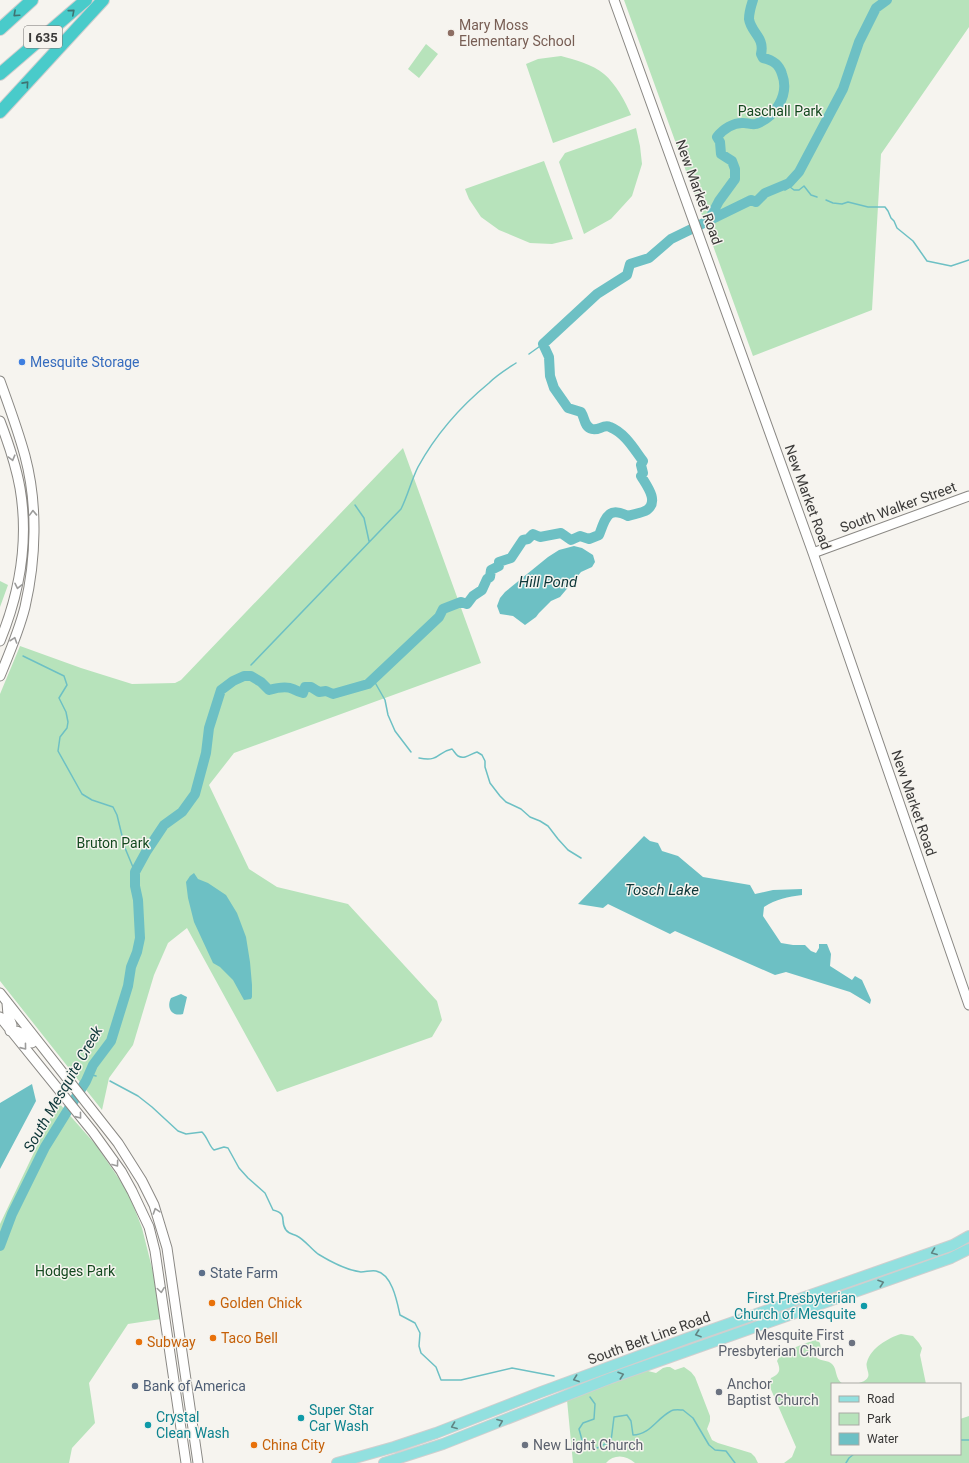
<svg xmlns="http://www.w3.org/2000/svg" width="969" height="1463" font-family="Roboto,sans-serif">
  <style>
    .green { fill: #b7e3bb }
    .water { fill: #6dc0c4 }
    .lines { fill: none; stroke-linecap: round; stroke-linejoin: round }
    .stream { stroke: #6dc0c4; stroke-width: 1.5 }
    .river { stroke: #6dc0c4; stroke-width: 10 }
    .secondary-casing { stroke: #8a8884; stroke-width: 11 }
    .primary-casing { stroke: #cfcfcf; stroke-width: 12 }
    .highway-casing { stroke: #cfcfcf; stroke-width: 14 }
    .secondary { stroke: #fff; stroke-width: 9 }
    .primary { stroke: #92e0df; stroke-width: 10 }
    .highway { stroke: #49cbca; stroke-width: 12 }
    .oneway { stroke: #3f7372 }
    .oneway2 { stroke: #9c9c9b }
    .oneway3 { stroke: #618483 }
    .education-dot { fill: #8d6e63; stroke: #f6f4ef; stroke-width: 1.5 }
    .shop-dot { fill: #3f7fe0; stroke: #f6f4ef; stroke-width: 1.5 }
    .service-dot { fill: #5c6f8a; stroke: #f6f4ef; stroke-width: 1.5 }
    .food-dot { fill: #e8710a; stroke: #f6f4ef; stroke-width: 1.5 }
    .culture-dot { fill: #0f9aa8; stroke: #f6f4ef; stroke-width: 1.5 }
    .worship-dot { fill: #6b7280; stroke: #f6f4ef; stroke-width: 1.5 }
    .labels { text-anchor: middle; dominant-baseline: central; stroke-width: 3; stroke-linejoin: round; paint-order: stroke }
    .shield { fill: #f6f4ef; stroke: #72706e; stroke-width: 1 }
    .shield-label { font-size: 13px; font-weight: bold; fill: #393837 }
    .education-label { font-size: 14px; fill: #785e54; stroke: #f6f4ef; text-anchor: start }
    .park-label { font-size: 14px; fill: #14491f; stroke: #f6f4ef }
    .street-label { font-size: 14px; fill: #393837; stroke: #f6f4ef }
    .shop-label { font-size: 14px; fill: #366cbe; stroke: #f6f4ef; text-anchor: start }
    .service-label { font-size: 14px; fill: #4e5e75; stroke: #f6f4ef; text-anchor: start }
    .culture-label { font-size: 14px; fill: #0d838f; stroke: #f6f4ef; text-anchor: start }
    .food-label { font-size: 14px; fill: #c56008; stroke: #f6f4ef; text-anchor: start }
    .worship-label { font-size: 14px; fill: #5b616d; stroke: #f6f4ef; text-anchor: start }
    .water-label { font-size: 15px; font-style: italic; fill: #0e3739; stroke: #f6f4ef }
  </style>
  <rect width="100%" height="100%" fill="#f6f4ef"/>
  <!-- green -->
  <path class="green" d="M 624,0 L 969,0 L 969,27 L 881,154 L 872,310 L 753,356 Z
    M 426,44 L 438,54 L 419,78 L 408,69 Z
    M 561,56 C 575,60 592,64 604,74 C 615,83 626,102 631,115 L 553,143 L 526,64 L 538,59 Z
    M 636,128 L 640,146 L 642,164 L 632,196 L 611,219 L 584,234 L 559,162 L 565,153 Z
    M 544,161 L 573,239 L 552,244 L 530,243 L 499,230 L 481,217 L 469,199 L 465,189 Z
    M 403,448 L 481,663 L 234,753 L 209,785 L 249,869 L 277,887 L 348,904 L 437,1001 L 442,1020 L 432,1037 L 277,1092 L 187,928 L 168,943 L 154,975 L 133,1045 L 109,1078 L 102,1110 L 0,981 L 0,694 L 20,646 L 81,668 L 132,684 L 175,683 L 181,680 Z
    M 0,581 L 8,585 L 0,607 Z
    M 58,1102 L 96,1145 L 128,1192 L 142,1228 L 154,1276 L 161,1319 L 128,1324 L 89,1383 L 95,1423 L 72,1448 L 69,1463 L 0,1463 L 0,1224 Z
    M 901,1334 L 913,1336 L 919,1343 L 922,1348 L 920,1355 L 926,1384 L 854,1384 C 858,1383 866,1382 868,1377 C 870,1373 865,1367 867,1362 C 871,1348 888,1338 901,1334 Z
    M 817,1340 L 820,1343 C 821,1348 821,1351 816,1354 L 817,1358 C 821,1361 828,1360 832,1364 C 838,1370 834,1378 843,1384 L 832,1384 L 832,1454 L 960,1454 L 960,1419 L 969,1416 L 969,1463 L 784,1463 L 792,1457 L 796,1447 L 769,1385 L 771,1378 C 780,1374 781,1370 777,1361 C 781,1351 807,1342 817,1340 Z
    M 667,1367 L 670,1367 L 675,1370 L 684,1367 L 691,1372 L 695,1377 L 710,1416 L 710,1421 L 707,1429 L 712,1440 L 718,1443 L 751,1453 L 755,1457 L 758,1463 L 635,1463 C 626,1455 614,1454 606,1463 L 573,1463 L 567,1400 L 644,1370 L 656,1373 L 663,1368 Z"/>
  <!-- water -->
  <path class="water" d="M 574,546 L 582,548 L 593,555 L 595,562 L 592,567 L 581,572 L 560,597 L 551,601 L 539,613 L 536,617 L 525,625 L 513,616 L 500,614 L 497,606 L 500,598 L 505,592 L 548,557 L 559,550 Z
    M 644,836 L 650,841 L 658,843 L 662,851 L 678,856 L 703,877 L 750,885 L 755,894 L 773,890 L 802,889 L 802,895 C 788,897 776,899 764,907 L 763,916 L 781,943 L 793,945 L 805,945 L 811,951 L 816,953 L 819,948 L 819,944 L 827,944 L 831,954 L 830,966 L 852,980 L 855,976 L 862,980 L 871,1000 L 870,1004 L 850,992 L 786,972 L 775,975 L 675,931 L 670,934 L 608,904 L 603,908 L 578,904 Z
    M 194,873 L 198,879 L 208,883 L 226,895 L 237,913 L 246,937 L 250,962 L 252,985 L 252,997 L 251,999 L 244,1000 L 233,980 L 220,967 L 213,963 L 194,922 L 188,898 L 186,882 L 190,876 Z
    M 181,994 L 187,997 L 183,1014 C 172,1017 166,1008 171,998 Z
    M 32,1084 L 36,1101 L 0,1169 L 0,1103 Z"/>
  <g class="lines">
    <!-- stream -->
    <path class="stream" d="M 779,187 L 785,190 L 790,187 L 794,190 L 799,190 L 804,186 L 811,195 L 817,197
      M 826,200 L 833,203 L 842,204 L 848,202 L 868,207 L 885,207 L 888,211 L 891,218 L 894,221 L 897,228 L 913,241 L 927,261 L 951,266 L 969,260
      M 529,354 L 543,344
      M 355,505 L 364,518 L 369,541
      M 23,656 L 64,676 L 67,685 L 59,698 L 66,712 L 68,722 L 67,728 L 60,737 L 58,751 L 82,794 L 92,800 L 113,807 L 117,815 L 125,848 L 135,872
      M 251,665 L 401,509 C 408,495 411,481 418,467 C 435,436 461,406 489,383 C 497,375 507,369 516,363
      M 244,676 L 246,672
      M 373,679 L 385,700 L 388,715 L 395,731 L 411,752
      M 419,758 C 441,762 436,752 452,749 C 454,751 456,755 458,756 C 465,760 472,753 477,752 L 482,755 L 485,761 L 485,767 L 490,783 L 500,796 L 506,802 L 521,809 L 530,817 L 540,821 L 548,826 L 558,839 L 568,850 L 581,858
      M 89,1074 L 96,1076
      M 110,1081 L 138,1096 L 152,1107 L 178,1131 L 186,1134 L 202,1132 C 208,1138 209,1146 214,1150 L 224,1147 L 228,1148 L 239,1168 L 248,1178 L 265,1193 L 273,1210 C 289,1214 279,1221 286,1230 C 289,1234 293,1234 297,1236 C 305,1240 311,1249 318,1254 C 331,1262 346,1270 361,1272 C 366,1272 371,1270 376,1271 C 392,1274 397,1301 400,1315 L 415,1323 L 420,1333 L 419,1346 L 421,1353 L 436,1367 L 441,1380 L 461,1380 L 512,1368 L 554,1376
      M 590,1397 L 595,1404 L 594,1419 L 583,1423 L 579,1429 L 582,1440 L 590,1449 L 597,1448 L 611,1441 L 614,1417 L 627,1415 L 631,1421 L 633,1435 C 650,1435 657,1418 671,1411 C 674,1409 680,1410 683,1410 L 693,1418 L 709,1445 L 715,1450 L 726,1451 L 735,1463
      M 960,1440 L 969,1440
      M 846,1463 L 849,1458 L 854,1454"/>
    <!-- river -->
    <path class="river" d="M 709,220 L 719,201 L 735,179 L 735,169 L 732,161 L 721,154 L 720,142 L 717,137 C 723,129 734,122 744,123 C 748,123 752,125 756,124 C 775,117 790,95 782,74 C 779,64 773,60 763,58 L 761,54 C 765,37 751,33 749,19 C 749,13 751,6 753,0
      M 0,1246 L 12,1214 L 45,1147 L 86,1081 L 93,1065 L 111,1041 L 128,986 L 131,967 L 137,952 L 140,938 L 138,900 L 135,886 L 135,872 L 146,852 L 164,825 L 182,812 L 195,794 L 206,753 L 209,728 L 221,690 L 233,681 L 244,676 L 251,676 L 261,682 L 269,690 C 276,688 287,686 293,689 C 297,691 299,692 303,693 L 305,687 L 311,687 L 319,692 L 326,691 L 333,694 L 368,684 L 439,617 L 443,609 L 461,602 L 467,604 L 473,596 L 482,590 L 487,579 L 490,577 L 491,570 L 499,566 L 499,562 L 511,558 L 523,540 L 528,539 L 533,534 L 540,537 L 561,533 L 571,540 L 580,536 L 589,539 L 599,535 C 606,517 608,506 628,516 C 634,514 642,513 647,510 C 659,501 647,486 641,476 L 643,473 L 641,465 L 643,461 C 634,449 625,433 610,427 C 603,424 599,431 592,429 C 584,427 585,418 581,412 L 568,408 L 554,388 L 550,376 L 549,357 L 543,344 L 597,294 L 627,275 L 630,264 L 649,258 L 671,239 L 751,200 L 756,202 L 765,193 L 789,183 L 799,172 L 843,89 L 859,42 L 876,8 L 887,0"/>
    <!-- secondary casing -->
    <g class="secondary-casing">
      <path id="secondary" d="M 614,0 L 813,553 L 969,1005
        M 0,381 C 9,406 18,430 25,456 C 38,505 36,559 25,607 C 19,631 9,654 0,676
        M 0,421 C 8,442 16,465 20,488 C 29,541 20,592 0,641
        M 813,553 L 969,496
        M 0,993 L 118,1143 L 142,1181 L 154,1205 L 167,1248 L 198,1463
        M 7,1003 L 8,1015 L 12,1025 L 10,1031
        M 0,1017 L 93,1132 L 121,1171 L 132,1191 L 149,1227 L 155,1251 L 186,1463
        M 10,1031 C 21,1029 25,1037 32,1043"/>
    </g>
    <!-- primary casing -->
    <g class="primary-casing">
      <path id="primary" d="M 337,1463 L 394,1447 L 436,1433 L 541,1392 L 688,1338 L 953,1245 L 969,1236
        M 384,1463 L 443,1444 L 611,1378 L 951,1258 L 969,1249"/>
    </g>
    <!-- highway casing -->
    <g class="highway-casing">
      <path id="highway" d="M 0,29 L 32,0
        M 0,74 L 86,0
        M 0,112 L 103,0"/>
    </g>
    <!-- secondary -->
    <use href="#secondary" class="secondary"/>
    <!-- primary -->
    <use href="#primary" class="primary"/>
    <!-- highway -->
    <use href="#highway" class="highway"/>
  </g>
  <!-- one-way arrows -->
  <defs><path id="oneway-chevron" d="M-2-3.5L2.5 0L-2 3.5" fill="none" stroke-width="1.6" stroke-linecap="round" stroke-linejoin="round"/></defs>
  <g class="oneway">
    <use href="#oneway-chevron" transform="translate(72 12) rotate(-41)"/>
    <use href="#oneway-chevron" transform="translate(16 14) rotate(138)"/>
    <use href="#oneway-chevron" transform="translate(26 84) rotate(-48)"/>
  </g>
  <g class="oneway2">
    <use href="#oneway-chevron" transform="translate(12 458) rotate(75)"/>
    <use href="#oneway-chevron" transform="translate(33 513) rotate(-92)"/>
    <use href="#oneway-chevron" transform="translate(18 586) rotate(102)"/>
    <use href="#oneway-chevron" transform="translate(14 640) rotate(-71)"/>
    <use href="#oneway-chevron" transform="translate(24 1047) rotate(51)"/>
    <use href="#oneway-chevron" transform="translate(79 1116) rotate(51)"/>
    <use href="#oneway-chevron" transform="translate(116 1164) rotate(54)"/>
    <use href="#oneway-chevron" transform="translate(156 1211) rotate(-108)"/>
    <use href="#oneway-chevron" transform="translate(161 1290) rotate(82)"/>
  </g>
  <g class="oneway3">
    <use href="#oneway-chevron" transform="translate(934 1252) rotate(159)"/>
    <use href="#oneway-chevron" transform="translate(881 1283) rotate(-19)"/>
    <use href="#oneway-chevron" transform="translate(698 1334) rotate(161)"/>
    <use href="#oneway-chevron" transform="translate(621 1375) rotate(-19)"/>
    <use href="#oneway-chevron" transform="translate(576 1379) rotate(160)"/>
    <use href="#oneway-chevron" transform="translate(500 1422) rotate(-21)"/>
    <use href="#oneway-chevron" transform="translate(454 1426) rotate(159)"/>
  </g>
  <!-- markers -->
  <circle class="education-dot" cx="451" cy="33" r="4"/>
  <circle class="shop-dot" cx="22" cy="362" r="4"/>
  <g class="service-dot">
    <circle cx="202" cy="1273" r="4"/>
    <circle cx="135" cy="1386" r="4"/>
  </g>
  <g class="food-dot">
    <circle cx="212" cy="1303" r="4"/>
    <circle cx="213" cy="1338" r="4"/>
    <circle cx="139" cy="1342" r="4"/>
    <circle cx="254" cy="1445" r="4"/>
  </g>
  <g class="culture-dot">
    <circle cx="864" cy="1306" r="4"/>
    <circle cx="301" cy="1418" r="4"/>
    <circle cx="148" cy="1425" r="4"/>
  </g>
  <g class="worship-dot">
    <circle cx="852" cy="1343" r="4"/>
    <circle cx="719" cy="1392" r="4"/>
    <circle cx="525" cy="1445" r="4"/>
  </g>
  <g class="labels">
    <!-- shield labels -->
    <rect class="shield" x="24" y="26" width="38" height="22" rx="3"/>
    <g class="shield-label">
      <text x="43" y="37">I 635</text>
    </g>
    <!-- education labels -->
    <g class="education-label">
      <text x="459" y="25">Mary Moss<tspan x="459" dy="16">Elementary School</tspan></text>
    </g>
    <!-- park labels -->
    <g class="park-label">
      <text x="780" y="111">Paschall Park</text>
      <text x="113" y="843">Bruton Park</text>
      <text x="75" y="1271">Hodges Park</text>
    </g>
    <!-- street labels -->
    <g class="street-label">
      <text transform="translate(699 192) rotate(70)">New Market Road</text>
      <text transform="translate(808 497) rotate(70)">New Market Road</text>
      <text transform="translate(898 507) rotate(-20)">South Walker Street</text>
      <text transform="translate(914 803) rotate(71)">New Market Road</text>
      <text transform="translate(649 1338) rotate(-20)">South Belt Line Road</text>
    </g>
    <!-- shop labels -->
    <g class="shop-label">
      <text x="30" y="362">Mesquite Storage</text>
    </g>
    <!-- service labels -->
    <g class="service-label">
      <text x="210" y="1273">State Farm</text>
      <text x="143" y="1386">Bank of America</text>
    </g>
    <!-- culture labels -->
    <g class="culture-label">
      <text x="856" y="1298" text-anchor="end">First Presbyterian<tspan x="856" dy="16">Church of Mesquite</tspan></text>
      <text x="309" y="1410">Super Star<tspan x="309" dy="16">Car Wash</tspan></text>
      <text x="156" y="1417">Crystal<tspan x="156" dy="16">Clean Wash</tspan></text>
    </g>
    <!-- food labels -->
    <g class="food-label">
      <text x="220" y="1303">Golden Chick</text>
      <text x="221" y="1338">Taco Bell</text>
      <text x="147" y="1342">Subway</text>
      <text x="262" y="1445">China City</text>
    </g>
    <!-- worship labels -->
    <g class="worship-label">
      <text x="844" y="1335" text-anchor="end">Mesquite First<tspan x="844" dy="16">Presbyterian Church</tspan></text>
      <text x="727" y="1384">Anchor<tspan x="727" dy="16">Baptist Church</tspan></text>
      <text x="533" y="1445">New Light Church</text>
    </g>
    <!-- water labels -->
    <g class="water-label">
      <text x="548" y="582">Hill Pond</text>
      <text x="662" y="890">Tosch Lake</text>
      <text transform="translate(63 1089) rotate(-60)">South Mesquite Creek</text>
    </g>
  </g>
  <!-- legend -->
  <rect x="831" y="1383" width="130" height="72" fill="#f6f4ef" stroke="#aaa9a5"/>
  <rect x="839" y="1396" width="20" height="6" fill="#92e0df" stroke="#aaa9a5"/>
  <text x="867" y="1403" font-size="12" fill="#393837">Road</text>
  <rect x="839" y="1413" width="20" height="12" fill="#b7e3bb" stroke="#aaa9a5"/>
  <text x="867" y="1423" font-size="12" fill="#393837">Park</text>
  <rect x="839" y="1433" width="20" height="12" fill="#6dc0c4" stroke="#aaa9a5"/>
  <text x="867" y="1443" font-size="12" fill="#393837">Water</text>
</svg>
